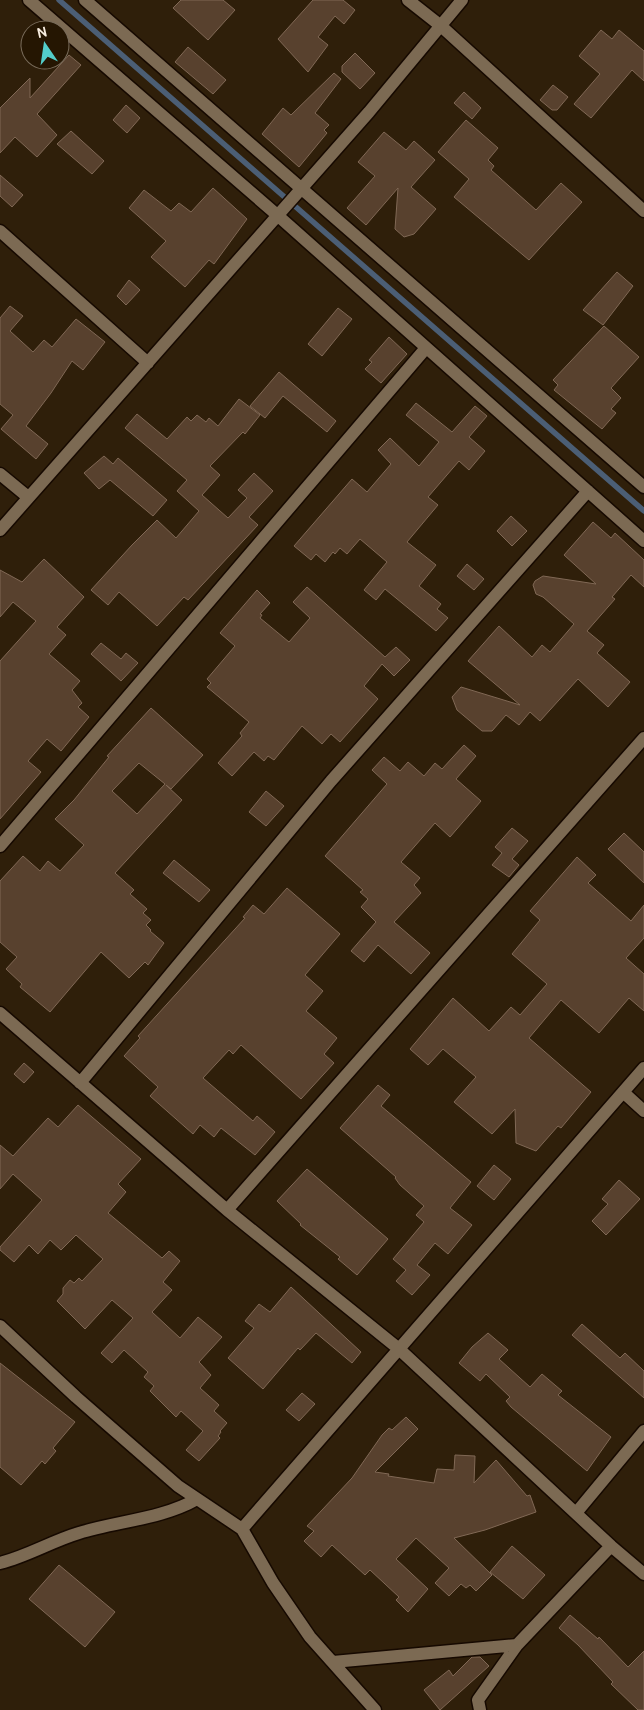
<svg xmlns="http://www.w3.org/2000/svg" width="644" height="1710" font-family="Cabin,sans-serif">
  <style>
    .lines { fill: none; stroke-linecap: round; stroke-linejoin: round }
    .stream { stroke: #4b5e75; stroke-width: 5.5 }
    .building { fill: #58412e; stroke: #806855; fill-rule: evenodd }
    .minor-casing { stroke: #160900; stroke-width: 15 }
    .minor { stroke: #7c6a53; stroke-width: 12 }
  </style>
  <rect width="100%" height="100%" fill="#2f1f0a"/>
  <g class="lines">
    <!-- stream -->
    <path class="stream" d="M 59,0 L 644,511"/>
  </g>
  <!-- building -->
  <path class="building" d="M 181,0 L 223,0 L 235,10 L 208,40 L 173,8 Z
    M 313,0 L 343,0 L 355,10 L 344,24 L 335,16 L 318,37 L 328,45 L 308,72 L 278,39 Z
    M 601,30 L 612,39 L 619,30 L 644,51 L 644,81 L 632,70 L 591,118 L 574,104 L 600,74 L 579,56 Z
    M 188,47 L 226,80 L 213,94 L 175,62 Z
    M 355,53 L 375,73 L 360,89 L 342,72 L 342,66 Z
    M 69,55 L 81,65 L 37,114 L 57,135 L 37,157 L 15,137 L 0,153 L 0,108 L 30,78 L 30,98 Z
    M 334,73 L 341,79 L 315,113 L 329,125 L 324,130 L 327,133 L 299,167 L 262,134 L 283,108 L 291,115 Z
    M 553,85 L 568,97 L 557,110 L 552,110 L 540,100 Z
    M 464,92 L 481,108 L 472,119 L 454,103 Z
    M 126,105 L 140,118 L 127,133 L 113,120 Z
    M 466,120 L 498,148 L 488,160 L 494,166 L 491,170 L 536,210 L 561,183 L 582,202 L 529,260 L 454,197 L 469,179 L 438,152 Z
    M 71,131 L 104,161 L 92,174 L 57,144 Z
    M 384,132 L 406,150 L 414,141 L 435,160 L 411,187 L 436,209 L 414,234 L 404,237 L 395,229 L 398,188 L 366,225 L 347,208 L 375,176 L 358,162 Z
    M 0,175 L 23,195 L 12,207 L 0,196 Z
    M 213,188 L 247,219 L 214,264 L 209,260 L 185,287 L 151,257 L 166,241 L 129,208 L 144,190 L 171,211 L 179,203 L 191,212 Z
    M 617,272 L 633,286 L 603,325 L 583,310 Z
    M 129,280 L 140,290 L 126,305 L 117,296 Z
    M 10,306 L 23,316 L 10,331 L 33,352 L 44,340 L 52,347 L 76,319 L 105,342 L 83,370 L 72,361 L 51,393 L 26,426 L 48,444 L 36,459 L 1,429 L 13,415 L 0,404 L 0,318 Z
    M 338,308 L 352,319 L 322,356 L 308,344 Z
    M 604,326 L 639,357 L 611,388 L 621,398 L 611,409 L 616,413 L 602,429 L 554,390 L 558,385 L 553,380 Z
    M 389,337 L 407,354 L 381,383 L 365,369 L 372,362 L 369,360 Z
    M 279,372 L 336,421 L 327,432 L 283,396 L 265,418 L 250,406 Z
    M 239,399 L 260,415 L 245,434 L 243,432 L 210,466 L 220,475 L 202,495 L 228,518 L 247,498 L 238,490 L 254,473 L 273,491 L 249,517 L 258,525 L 188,600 L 184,597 L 157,626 L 119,592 L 108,605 L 91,590 L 132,545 L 157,520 L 176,538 L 199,511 L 177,491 L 187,480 L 125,428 L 137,414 L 167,439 L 187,417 L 191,421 L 197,415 L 206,422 L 209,418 L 218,426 Z
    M 416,403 L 452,432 L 475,406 L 487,416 L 469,437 L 485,451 L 469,470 L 459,461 L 428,497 L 438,505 L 407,542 L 436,565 L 419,586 L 441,604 L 437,609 L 448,618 L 436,631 L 385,589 L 376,600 L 364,590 L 387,562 L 360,539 L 347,554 L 340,548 L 335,554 L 333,552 L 325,562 L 316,554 L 311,560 L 294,546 L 352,479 L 367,492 L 391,464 L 378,450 L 390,438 L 419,466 L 439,442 L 406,415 Z
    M 104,456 L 113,464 L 118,458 L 167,500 L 153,516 L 110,480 L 99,489 L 84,473 Z
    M 511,516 L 527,531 L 512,546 L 497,531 Z
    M 593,522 L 611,538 L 615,533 L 644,560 L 644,587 L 631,575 L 612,597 L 615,599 L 587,631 L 604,645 L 597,653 L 630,682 L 608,707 L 578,679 L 540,721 L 530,712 L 519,725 L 506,715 L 492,731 L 482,731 L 457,710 L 452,697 L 461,687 L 520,705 L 468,661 L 499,626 L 532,657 L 542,645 L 550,652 L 574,624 L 543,597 L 536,594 L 533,585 L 535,581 L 543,576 L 596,584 L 564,555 Z
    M 44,559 L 84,597 L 57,627 L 66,635 L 49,654 L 80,681 L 72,690 L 82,703 L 78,707 L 89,717 L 61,751 L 47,739 L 28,761 L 41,772 L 0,819 L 0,661 L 36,621 L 13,602 L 0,617 L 0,570 L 22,582 Z
    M 467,564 L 484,579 L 474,590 L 457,576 Z
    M 307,587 L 385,657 L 396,647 L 410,660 L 394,676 L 382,664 L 364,686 L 378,699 L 340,742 L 331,734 L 322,744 L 302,726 L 274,760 L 268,756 L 264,761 L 254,752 L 232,776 L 218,763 L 242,736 L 240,733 L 249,722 L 207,687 L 211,683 L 207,679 L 235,646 L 220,633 L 257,590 L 270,603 L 260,614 L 262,615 L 260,618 L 289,642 L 310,618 L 293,602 Z
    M 101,643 L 121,659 L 126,653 L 138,663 L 121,681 L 91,654 Z
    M 151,708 L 203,755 L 171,789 L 166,785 L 182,800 L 115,873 L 134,890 L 130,894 L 147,909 L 143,913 L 151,920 L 146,925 L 151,930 L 150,931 L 164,943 L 148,965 L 145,962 L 129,978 L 101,952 L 50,1012 L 20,987 L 22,984 L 6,969 L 17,957 L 0,942 L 0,881 L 23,856 L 40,871 L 48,861 L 60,871 L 84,845 L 55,819 L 74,800 L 109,757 L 107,756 ZM 139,763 L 165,784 L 137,814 L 112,791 Z
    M 464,745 L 476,756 L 456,779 L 481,801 L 450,837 L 435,823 L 401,862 L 420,878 L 414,885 L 421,893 L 394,922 L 430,953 L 411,974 L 378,945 L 364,962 L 351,951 L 376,922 L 361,907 L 368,899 L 360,892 L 363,890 L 325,856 L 387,784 L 372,770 L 384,757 L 400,771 L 408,762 L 424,776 L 435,763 L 442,769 Z
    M 266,791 L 284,806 L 266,826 L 249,812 Z
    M 512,828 L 528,841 L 512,859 L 519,865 L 509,877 L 492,865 L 502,853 L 495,847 Z
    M 624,833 L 644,852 L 644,883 L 608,849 Z
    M 577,857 L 596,875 L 588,883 L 631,921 L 644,905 L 644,938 L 626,958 L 644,974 L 644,1011 L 629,998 L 599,1033 L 561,1000 L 529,1038 L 591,1092 L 561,1128 L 558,1126 L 536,1151 L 516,1143 L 515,1109 L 492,1134 L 454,1102 L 476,1077 L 443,1049 L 428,1065 L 410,1049 L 453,998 L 489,1031 L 511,1007 L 520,1015 L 547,984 L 512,954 L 540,920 L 530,911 Z
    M 174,860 L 210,890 L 199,902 L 163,873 Z
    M 287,888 L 340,934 L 305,975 L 323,991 L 306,1011 L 337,1038 L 324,1054 L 334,1063 L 301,1099 L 241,1045 L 233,1054 L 229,1050 L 203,1078 L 253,1121 L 257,1116 L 275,1132 L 255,1155 L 221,1128 L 214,1137 L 200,1125 L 193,1134 L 150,1096 L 158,1087 L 124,1056 L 140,1038 L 138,1036 L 245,918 L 243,917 L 253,905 L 264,914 Z
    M 24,1063 L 34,1072 L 24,1083 L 14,1074 Z
    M 378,1085 L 390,1095 L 381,1106 L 471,1182 L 450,1208 L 472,1225 L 448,1254 L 435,1243 L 417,1265 L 430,1275 L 412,1295 L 396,1281 L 406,1270 L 393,1259 L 424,1222 L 416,1215 L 424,1206 L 400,1185 L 395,1178 L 396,1177 L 340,1128 Z
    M 78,1105 L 141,1159 L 118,1184 L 126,1192 L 108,1213 L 162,1258 L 169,1251 L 180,1261 L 163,1282 L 172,1290 L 152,1312 L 180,1338 L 198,1317 L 222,1337 L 199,1362 L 211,1375 L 200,1388 L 219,1405 L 214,1411 L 227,1423 L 220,1431 L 221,1432 L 218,1436 L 220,1438 L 199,1461 L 186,1450 L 203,1431 L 181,1411 L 176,1417 L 150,1391 L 154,1386 L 144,1377 L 148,1372 L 124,1350 L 112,1363 L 101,1353 L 133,1318 L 112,1300 L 85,1329 L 57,1301 L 63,1294 L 63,1288 L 70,1280 L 74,1283 L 79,1278 L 82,1281 L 103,1259 L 76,1235 L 61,1250 L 50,1240 L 38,1254 L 29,1245 L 14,1262 L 0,1250 L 0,1247 L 42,1200 L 13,1174 L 0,1189 L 0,1145 L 13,1156 L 48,1118 L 58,1127 Z
    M 494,1165 L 511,1179 L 494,1200 L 477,1186 Z
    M 307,1169 L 388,1239 L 357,1275 L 338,1259 L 340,1257 L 300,1225 L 301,1224 L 277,1201 Z
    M 619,1180 L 640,1199 L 606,1235 L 592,1221 L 608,1204 L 602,1199 Z
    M 291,1287 L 361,1352 L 352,1363 L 316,1333 L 300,1350 L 298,1348 L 263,1389 L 228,1358 L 254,1328 L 245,1321 L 259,1304 L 270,1312 Z
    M 582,1324 L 620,1358 L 625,1353 L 644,1371 L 644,1398 L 572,1335 Z
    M 488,1333 L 508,1350 L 499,1359 L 530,1387 L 542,1374 L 562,1391 L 558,1395 L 611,1437 L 587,1471 L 511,1407 L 506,1401 L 510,1397 L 486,1374 L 480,1381 L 459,1363 L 472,1347 Z
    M 0,1363 L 75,1422 L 53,1448 L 56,1451 L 45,1464 L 42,1461 L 21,1485 L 0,1467 Z
    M 302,1393 L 315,1404 L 299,1421 L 286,1410 Z
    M 406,1417 L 418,1429 L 375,1472 L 389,1474 L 388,1476 L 434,1483 L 437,1469 L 454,1470 L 455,1455 L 475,1456 L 474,1483 L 496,1460 L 527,1496 L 530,1495 L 536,1512 L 485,1530 L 454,1538 L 492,1575 L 476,1591 L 470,1585 L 466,1588 L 461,1584 L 449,1596 L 435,1583 L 449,1568 L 416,1538 L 396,1559 L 428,1589 L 408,1612 L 396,1600 L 399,1597 L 370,1570 L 365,1575 L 332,1545 L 321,1557 L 304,1541 L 314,1531 L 307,1526 L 352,1478 L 382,1435 L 389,1428 L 392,1430 Z
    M 512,1546 L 545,1575 L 523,1599 L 490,1572 Z
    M 59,1565 L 115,1612 L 85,1647 L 29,1599 Z
    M 570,1615 L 598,1639 L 599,1637 L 628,1667 L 644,1651 L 644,1710 L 638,1710 L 611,1684 L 613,1682 L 578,1645 L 559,1628 Z
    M 472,1657 L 480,1657 L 489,1666 L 440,1710 L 424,1690 L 449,1670 L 453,1676 Z"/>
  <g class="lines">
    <!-- minor casing -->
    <g class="minor-casing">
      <path id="minor" d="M 29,0 L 276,214 L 644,541
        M 85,0 L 644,487
        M 408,0 L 441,26 L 644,211
        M 0,231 L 148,363
        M 0,474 L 28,497
        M 0,530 L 369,112 L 462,0
        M 0,846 L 426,348
        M 0,1013 L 227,1210 L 399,1349 L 611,1546 L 644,1574
        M 80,1083 L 331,781 L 588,491
        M 623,1092 L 644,1111
        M 227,1210 L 644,738
        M 0,1326 L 76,1397 L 178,1486 L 242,1529 L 273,1583 L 310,1637 L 375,1710
        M 576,1513 L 644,1431
        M 242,1529 L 644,1068
        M 0,1563 C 28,1556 52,1541 79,1533 C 118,1521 162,1519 197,1499
        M 333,1662 L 517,1645 L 611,1546
        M 480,1710 L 478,1700 L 517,1645"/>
    </g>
    <!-- minor -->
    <use href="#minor" class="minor"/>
  </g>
  <!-- north arrow -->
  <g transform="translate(45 45) rotate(347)"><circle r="24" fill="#251602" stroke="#796c5b"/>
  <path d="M0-4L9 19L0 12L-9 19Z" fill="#53cdca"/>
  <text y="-8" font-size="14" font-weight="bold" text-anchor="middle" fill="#f7ede0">N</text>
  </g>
</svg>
